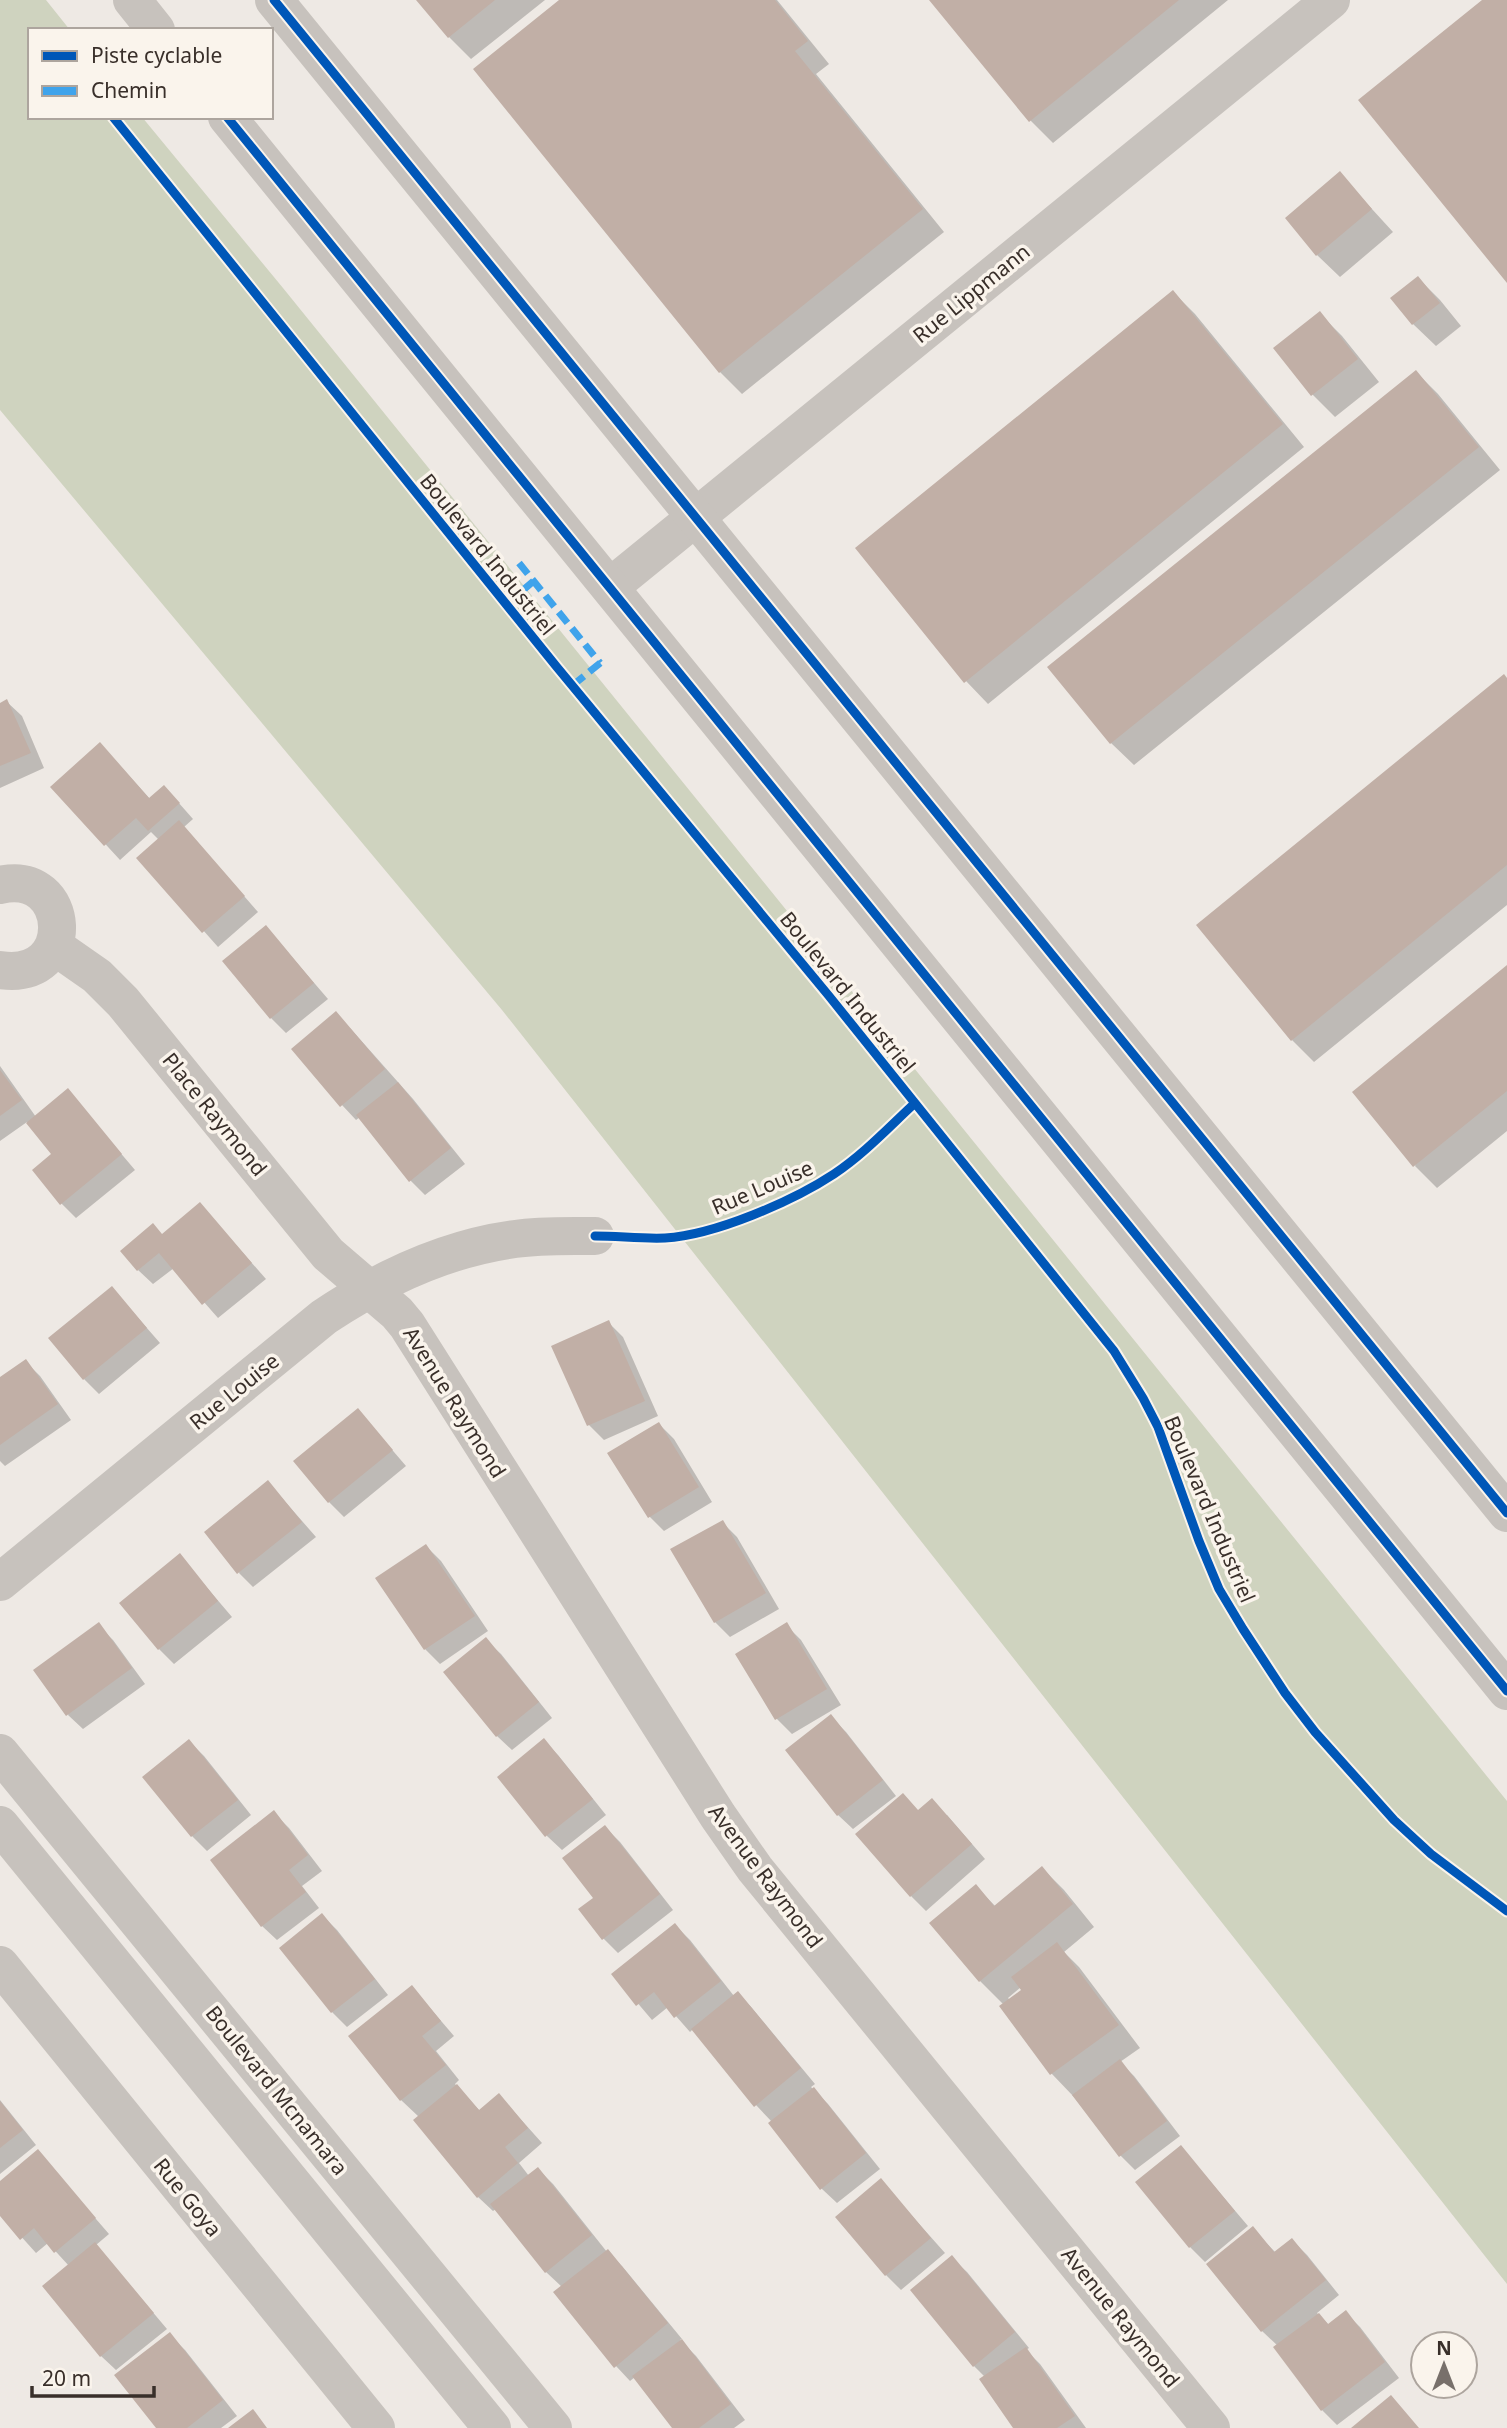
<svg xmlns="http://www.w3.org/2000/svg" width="1507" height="2428" font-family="'Noto Sans',sans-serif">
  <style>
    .green { fill: #cfd3bf }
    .shadow { fill: #0003; fill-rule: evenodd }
    .building { fill: #c1afa6 }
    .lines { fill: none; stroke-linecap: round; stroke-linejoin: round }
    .minor { stroke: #c7c2bd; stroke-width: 38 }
    .tertiary { stroke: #c7c2bd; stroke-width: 38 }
    .quiet { stroke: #3fa3eb; stroke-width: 7; stroke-dasharray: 14 7; stroke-linecap: butt }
    .cycleway-casing { stroke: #faf4ec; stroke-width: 13 }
    .cycleway { stroke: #0057b8; stroke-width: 9 }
    .labels { text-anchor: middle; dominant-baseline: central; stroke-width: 7; stroke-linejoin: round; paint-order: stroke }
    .street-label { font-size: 21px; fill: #392f2a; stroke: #faf4ec }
  </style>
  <rect width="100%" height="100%" fill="#eee9e4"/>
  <!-- green -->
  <path class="green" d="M 0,0 L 46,0 L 70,30 L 30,30 L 30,117 L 142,117 L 283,288 L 1507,1801 L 1507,2284 L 502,1010 L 0,410 Z"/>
  <!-- shadow -->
  <path class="shadow" d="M 419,0 L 545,0 L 471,59 L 449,37 Z
    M 562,0 L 777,0 L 829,64 L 816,74 L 944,232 L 742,394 L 720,372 Z
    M 932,0 L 1228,0 L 1053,143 L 1031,121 Z
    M 1340,174 L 1393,232 L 1340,277 L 1317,255 Z
    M 1418,278 L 1440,300 L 1461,326 L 1436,346 L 1413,324 Z
    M 1173,292 L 1195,314 L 1304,447 L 988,704 L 966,681 Z
    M 1320,314 L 1342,336 L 1379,382 L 1335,417 L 1313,395 L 1276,348 Z
    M 1416,372 L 1438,394 L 1500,470 L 1134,765 L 1111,743 L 1050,667 Z
    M 1507,680 L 1507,905 L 1314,1062 L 1292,1040 Z
    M 7,702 L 22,716 L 44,768 L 0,788 L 0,705 Z
    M 114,759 L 150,799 L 178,802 L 193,819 L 184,827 L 258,912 L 218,947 L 139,858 L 159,840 L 151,832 L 120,860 L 53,787 Z
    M 266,927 L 328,999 L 286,1033 L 271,1018 Z
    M 1507,967 L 1507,1131 L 1437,1188 L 1415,1166 Z
    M 350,1028 L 413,1099 L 465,1164 L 425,1195 L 410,1180 L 360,1117 L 356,1120 L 342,1105 Z
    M 0,1066 L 36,1117 L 68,1091 L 135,1170 L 76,1218 L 61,1203 L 54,1154 L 27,1122 L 0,1141 Z
    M 200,1204 L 266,1279 L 218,1318 L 174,1268 L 153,1284 L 138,1270 L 163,1235 Z
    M 112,1288 L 160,1343 L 99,1394 L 84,1379 Z
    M 608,1322 L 623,1337 L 658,1416 L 604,1440 L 589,1425 L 553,1347 Z
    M 25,1361 L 40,1376 L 71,1420 L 5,1466 L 0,1461 L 0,1379 Z
    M 358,1410 L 406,1466 L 344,1517 L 329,1502 Z
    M 659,1424 L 674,1439 L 712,1502 L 664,1531 L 649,1516 Z
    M 268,1482 L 316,1537 L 253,1587 L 239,1573 Z
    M 722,1522 L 737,1537 L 779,1609 L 730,1637 L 715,1622 Z
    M 426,1546 L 441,1561 L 488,1631 L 440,1664 L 425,1649 Z
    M 180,1556 L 232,1617 L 174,1664 L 159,1649 Z
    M 98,1625 L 113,1640 L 145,1684 L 83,1729 L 68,1715 Z
    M 786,1625 L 801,1640 L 841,1705 L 792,1734 L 777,1719 L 737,1654 Z
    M 486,1640 L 501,1654 L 552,1718 L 512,1750 L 497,1736 Z
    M 831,1717 L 846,1732 L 896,1796 L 853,1829 L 838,1815 Z
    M 543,1740 L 558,1755 L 606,1815 L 562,1850 L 547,1836 Z
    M 189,1741 L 204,1756 L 251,1815 L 207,1851 L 192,1836 L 144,1777 Z
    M 919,1812 L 947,1815 L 985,1859 L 926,1911 L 911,1896 Z
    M 274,1813 L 289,1828 L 322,1871 L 302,1886 L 319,1908 L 277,1940 L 262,1926 Z
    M 605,1827 L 620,1842 L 673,1910 L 618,1953 L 603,1938 L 596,1898 Z
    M 1042,1868 L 1064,1890 L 1094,1927 L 1064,1952 L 1079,1967 L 1140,2048 L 1120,2062 L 1134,2076 L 1180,2136 L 1135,2170 L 1120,2155 L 1074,2097 L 1052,2074 L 1001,2007 L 1004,2005 L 980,1981 L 976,1886 L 996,1907 ZM 1021,1987 L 1023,1991 L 1010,2000 L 1008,1998 Z
    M 322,1915 L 337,1930 L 388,1995 L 347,2027 L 332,2012 Z
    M 675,1925 L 690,1940 L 734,1996 L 738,1993 L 752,2008 L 815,2084 L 811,2087 L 828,2104 L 880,2169 L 837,2203 L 822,2189 L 772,2122 L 756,2105 L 693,2029 L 690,2032 L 668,2007 L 652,2020 L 613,1974 Z
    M 412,1987 L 454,2036 L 436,2051 L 459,2080 L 455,2084 L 480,2111 L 499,2095 L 542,2143 L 519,2163 L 529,2176 L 538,2169 L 553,2184 L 607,2252 L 622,2266 L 682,2339 L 680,2340 L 696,2356 L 745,2420 L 734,2428 L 674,2428 L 635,2377 L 630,2381 L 616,2366 L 562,2287 L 546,2272 L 496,2209 L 493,2211 L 478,2197 L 419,2117 L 401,2100 L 350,2036 Z
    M 0,2100 L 36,2145 L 0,2174 Z
    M 1181,2147 L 1248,2226 L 1205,2262 L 1190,2247 Z
    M 38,2152 L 109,2234 L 96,2245 L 167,2329 L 116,2370 L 101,2356 L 69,2266 L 48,2243 L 36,2253 L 0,2213 L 0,2183 Z
    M 881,2181 L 945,2253 L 901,2290 L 886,2275 Z
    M 1253,2229 L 1276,2253 L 1292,2240 L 1307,2255 L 1339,2295 L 1317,2313 L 1329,2325 L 1345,2312 L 1360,2327 L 1399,2378 L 1337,2425 L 1322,2410 L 1278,2346 L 1262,2331 Z
    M 952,2258 L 967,2272 L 1029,2348 L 1026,2350 L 1040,2364 L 1086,2428 L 1016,2428 L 985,2377 L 974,2366 Z
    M 170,2335 L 185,2350 L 237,2416 L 221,2428 L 158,2428 Z"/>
  <!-- building -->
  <path class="building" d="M 416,0 L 495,0 L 448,38 Z
    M 559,0 L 775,0 L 808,41 L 795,51 L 923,209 L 719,373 L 473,69 Z
    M 929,0 L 1179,0 L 1029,122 Z
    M 1482,0 L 1507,0 L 1507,283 L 1358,100 Z
    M 1340,171 L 1372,209 L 1316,256 L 1285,218 Z
    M 1418,276 L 1440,303 L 1412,325 L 1390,298 Z
    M 1173,290 L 1283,424 L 964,683 L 855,548 Z
    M 1320,311 L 1358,359 L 1311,396 L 1273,348 Z
    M 1416,370 L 1479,447 L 1110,744 L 1047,667 Z
    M 1504,674 L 1507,678 L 1507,865 L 1291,1041 L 1196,925 Z
    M 7,699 L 31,753 L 0,766 L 0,703 Z
    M 100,742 L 149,798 L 164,785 L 180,803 L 148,831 L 136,818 L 104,846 L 50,787 Z
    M 179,820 L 245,896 L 202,933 L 136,858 Z
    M 266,925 L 314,983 L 270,1019 L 222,961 Z
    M 1507,965 L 1507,1091 L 1413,1167 L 1352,1092 Z
    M 336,1011 L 385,1069 L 340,1107 L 291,1049 Z
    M 0,1070 L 22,1100 L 0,1116 Z
    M 398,1082 L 451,1148 L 409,1182 L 356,1115 Z
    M 68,1088 L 122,1154 L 60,1205 L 32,1170 L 51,1154 L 26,1123 Z
    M 200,1202 L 252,1263 L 202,1305 L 159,1253 L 137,1271 L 120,1251 L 153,1223 L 162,1234 Z
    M 112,1286 L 147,1328 L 83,1380 L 48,1338 Z
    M 609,1320 L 645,1401 L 587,1426 L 551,1346 Z
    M 26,1359 L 58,1404 L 0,1445 L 0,1377 Z
    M 358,1408 L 393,1450 L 328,1503 L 293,1461 Z
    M 659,1422 L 699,1487 L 648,1518 L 607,1453 Z
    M 268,1480 L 302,1522 L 237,1574 L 204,1532 Z
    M 723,1520 L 766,1593 L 714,1623 L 670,1549 Z
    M 426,1544 L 475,1616 L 424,1650 L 375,1578 Z
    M 180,1553 L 218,1601 L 158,1650 L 119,1603 Z
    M 99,1622 L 132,1668 L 66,1716 L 33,1670 Z
    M 787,1622 L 827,1689 L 775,1720 L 735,1654 Z
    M 486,1637 L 539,1702 L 496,1737 L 443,1672 Z
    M 831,1714 L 883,1780 L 837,1816 L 785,1750 Z
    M 544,1738 L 593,1799 L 545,1837 L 497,1777 Z
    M 189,1739 L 238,1800 L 191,1837 L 142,1777 Z
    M 903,1793 L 918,1810 L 932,1798 L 972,1844 L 910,1897 L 855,1834 Z
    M 274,1810 L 308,1855 L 289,1870 L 306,1892 L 261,1927 L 210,1860 Z
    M 605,1825 L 660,1894 L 602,1940 L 578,1909 L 593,1898 L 562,1858 Z
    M 1042,1866 L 1073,1904 L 979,1982 L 929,1923 L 976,1884 L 994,1906 Z
    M 322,1913 L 375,1979 L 331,2013 L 279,1948 Z
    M 675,1923 L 721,1981 L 674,2018 L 654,1992 L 636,2006 L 611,1974 Z
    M 1057,1942 L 1119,2025 L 1050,2075 L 999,2006 L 1021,1990 L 1011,1977 Z
    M 412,1985 L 441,2021 L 422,2036 L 446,2065 L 400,2101 L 348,2036 Z
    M 738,1991 L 801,2068 L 754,2107 L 691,2029 Z
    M 1120,2059 L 1167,2121 L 1119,2157 L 1072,2095 Z
    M 457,2084 L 479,2110 L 499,2093 L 528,2128 L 505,2147 L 518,2163 L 477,2198 L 413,2120 Z
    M 814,2087 L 866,2153 L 820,2190 L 768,2123 Z
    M 0,2101 L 23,2130 L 0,2148 Z
    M 1181,2145 L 1235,2211 L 1189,2248 L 1135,2182 Z
    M 38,2149 L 96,2218 L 54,2253 L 34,2228 L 20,2240 L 0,2216 L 0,2181 Z
    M 538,2167 L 592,2235 L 545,2273 L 490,2204 Z
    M 881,2178 L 931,2238 L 885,2276 L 835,2217 Z
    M 1253,2226 L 1274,2252 L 1292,2238 L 1326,2280 L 1261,2332 L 1206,2264 Z
    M 95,2242 L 154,2313 L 100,2357 L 42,2286 Z
    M 608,2249 L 668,2323 L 614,2368 L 553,2292 Z
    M 952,2255 L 1015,2332 L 973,2367 L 910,2290 Z
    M 1346,2310 L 1385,2362 L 1321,2411 L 1273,2347 L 1319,2313 L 1328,2324 Z
    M 170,2332 L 223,2400 L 187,2428 L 156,2428 L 114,2375 Z
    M 682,2339 L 731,2404 L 699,2428 L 672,2428 L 632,2376 Z
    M 1026,2347 L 1075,2416 L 1057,2428 L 1013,2428 L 979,2379 Z
    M 1391,2395 L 1419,2428 L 1351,2428 Z
    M 253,2409 L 267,2428 L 228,2428 Z"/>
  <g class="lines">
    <!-- minor -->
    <path class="minor" d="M 610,587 L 1331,0
      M 0,885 C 72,868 80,982 0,970
      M 54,946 L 97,976 L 123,1002 L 328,1254 L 397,1313 L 407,1325 L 718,1816 L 755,1869 L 1211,2428
      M 0,1582 L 324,1317 C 381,1279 447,1248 515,1239 C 541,1235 569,1236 595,1236
      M 0,1753 L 553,2428
      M 0,1825 L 492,2428
      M 0,1965 L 376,2428"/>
    <!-- tertiary -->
    <path class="tertiary" d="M 132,0 L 156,30
      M 274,0 L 1507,1513
      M 227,117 L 1507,1691"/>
    <!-- quiet -->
    <path class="quiet" d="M 519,563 L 600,663
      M 507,604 L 537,578
      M 573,685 L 604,660"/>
    <!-- cycleway casing -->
    <g class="cycleway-casing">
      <path id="cycleway" d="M 274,0 L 1507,1513
        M 113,117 L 556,666 L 829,996 L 1114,1351 L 1143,1398 L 1158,1427 L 1199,1541 L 1219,1589 L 1243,1629 L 1285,1693 L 1315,1732 L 1394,1820 L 1431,1854 L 1507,1911
        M 227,117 L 1507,1691
        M 595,1236 C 618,1236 642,1239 665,1238 C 715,1235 793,1201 834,1174 C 864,1154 889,1127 915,1103"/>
    </g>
    <!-- cycleway -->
    <use href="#cycleway" class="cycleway"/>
  </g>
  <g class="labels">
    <!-- street labels -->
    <g class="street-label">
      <text transform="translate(971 293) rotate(-39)">Rue Lippmann</text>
      <text transform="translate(488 554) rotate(51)">Boulevard Industriel</text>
      <text transform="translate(848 992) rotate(51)">Boulevard Industriel</text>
      <text transform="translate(215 1114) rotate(51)">Place Raymond</text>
      <text transform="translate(762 1187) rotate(-23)">Rue Louise</text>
      <text transform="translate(234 1391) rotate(-39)">Rue Louise</text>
      <text transform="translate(455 1402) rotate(58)">Avenue Raymond</text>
      <text transform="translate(1210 1509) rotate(67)">Boulevard Industriel</text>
      <text transform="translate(766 1876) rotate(53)">Avenue Raymond</text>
      <text transform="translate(277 2090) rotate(51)">Boulevard Mcnamara</text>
      <text transform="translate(188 2197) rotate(51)">Rue Goya</text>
      <text transform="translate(1121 2317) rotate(51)">Avenue Raymond</text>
    </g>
  </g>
  <!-- legend -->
  <rect x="28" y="28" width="245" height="91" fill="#faf4ec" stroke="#ada59e" stroke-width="2"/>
  <rect x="42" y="51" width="35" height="10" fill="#0057b8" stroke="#ada59e" stroke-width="2"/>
  <text x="91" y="63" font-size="21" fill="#392f2a">Piste cyclable</text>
  <rect x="42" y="86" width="35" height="10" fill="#3fa3eb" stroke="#ada59e" stroke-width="2"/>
  <text x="91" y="98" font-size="21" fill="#392f2a">Chemin</text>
  <!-- north arrow -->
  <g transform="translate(1444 2365)"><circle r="33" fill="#faf4ec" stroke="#ada59e" stroke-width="2"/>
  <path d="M0-5L12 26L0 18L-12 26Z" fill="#78706b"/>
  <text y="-10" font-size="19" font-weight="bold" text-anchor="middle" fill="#392f2a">N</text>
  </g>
  <!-- scale -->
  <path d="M32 2386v10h122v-10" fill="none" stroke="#392f2a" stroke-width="3.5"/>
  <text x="42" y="2386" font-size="21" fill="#392f2a" stroke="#faf4ec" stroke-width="5" paint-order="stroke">20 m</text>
</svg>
